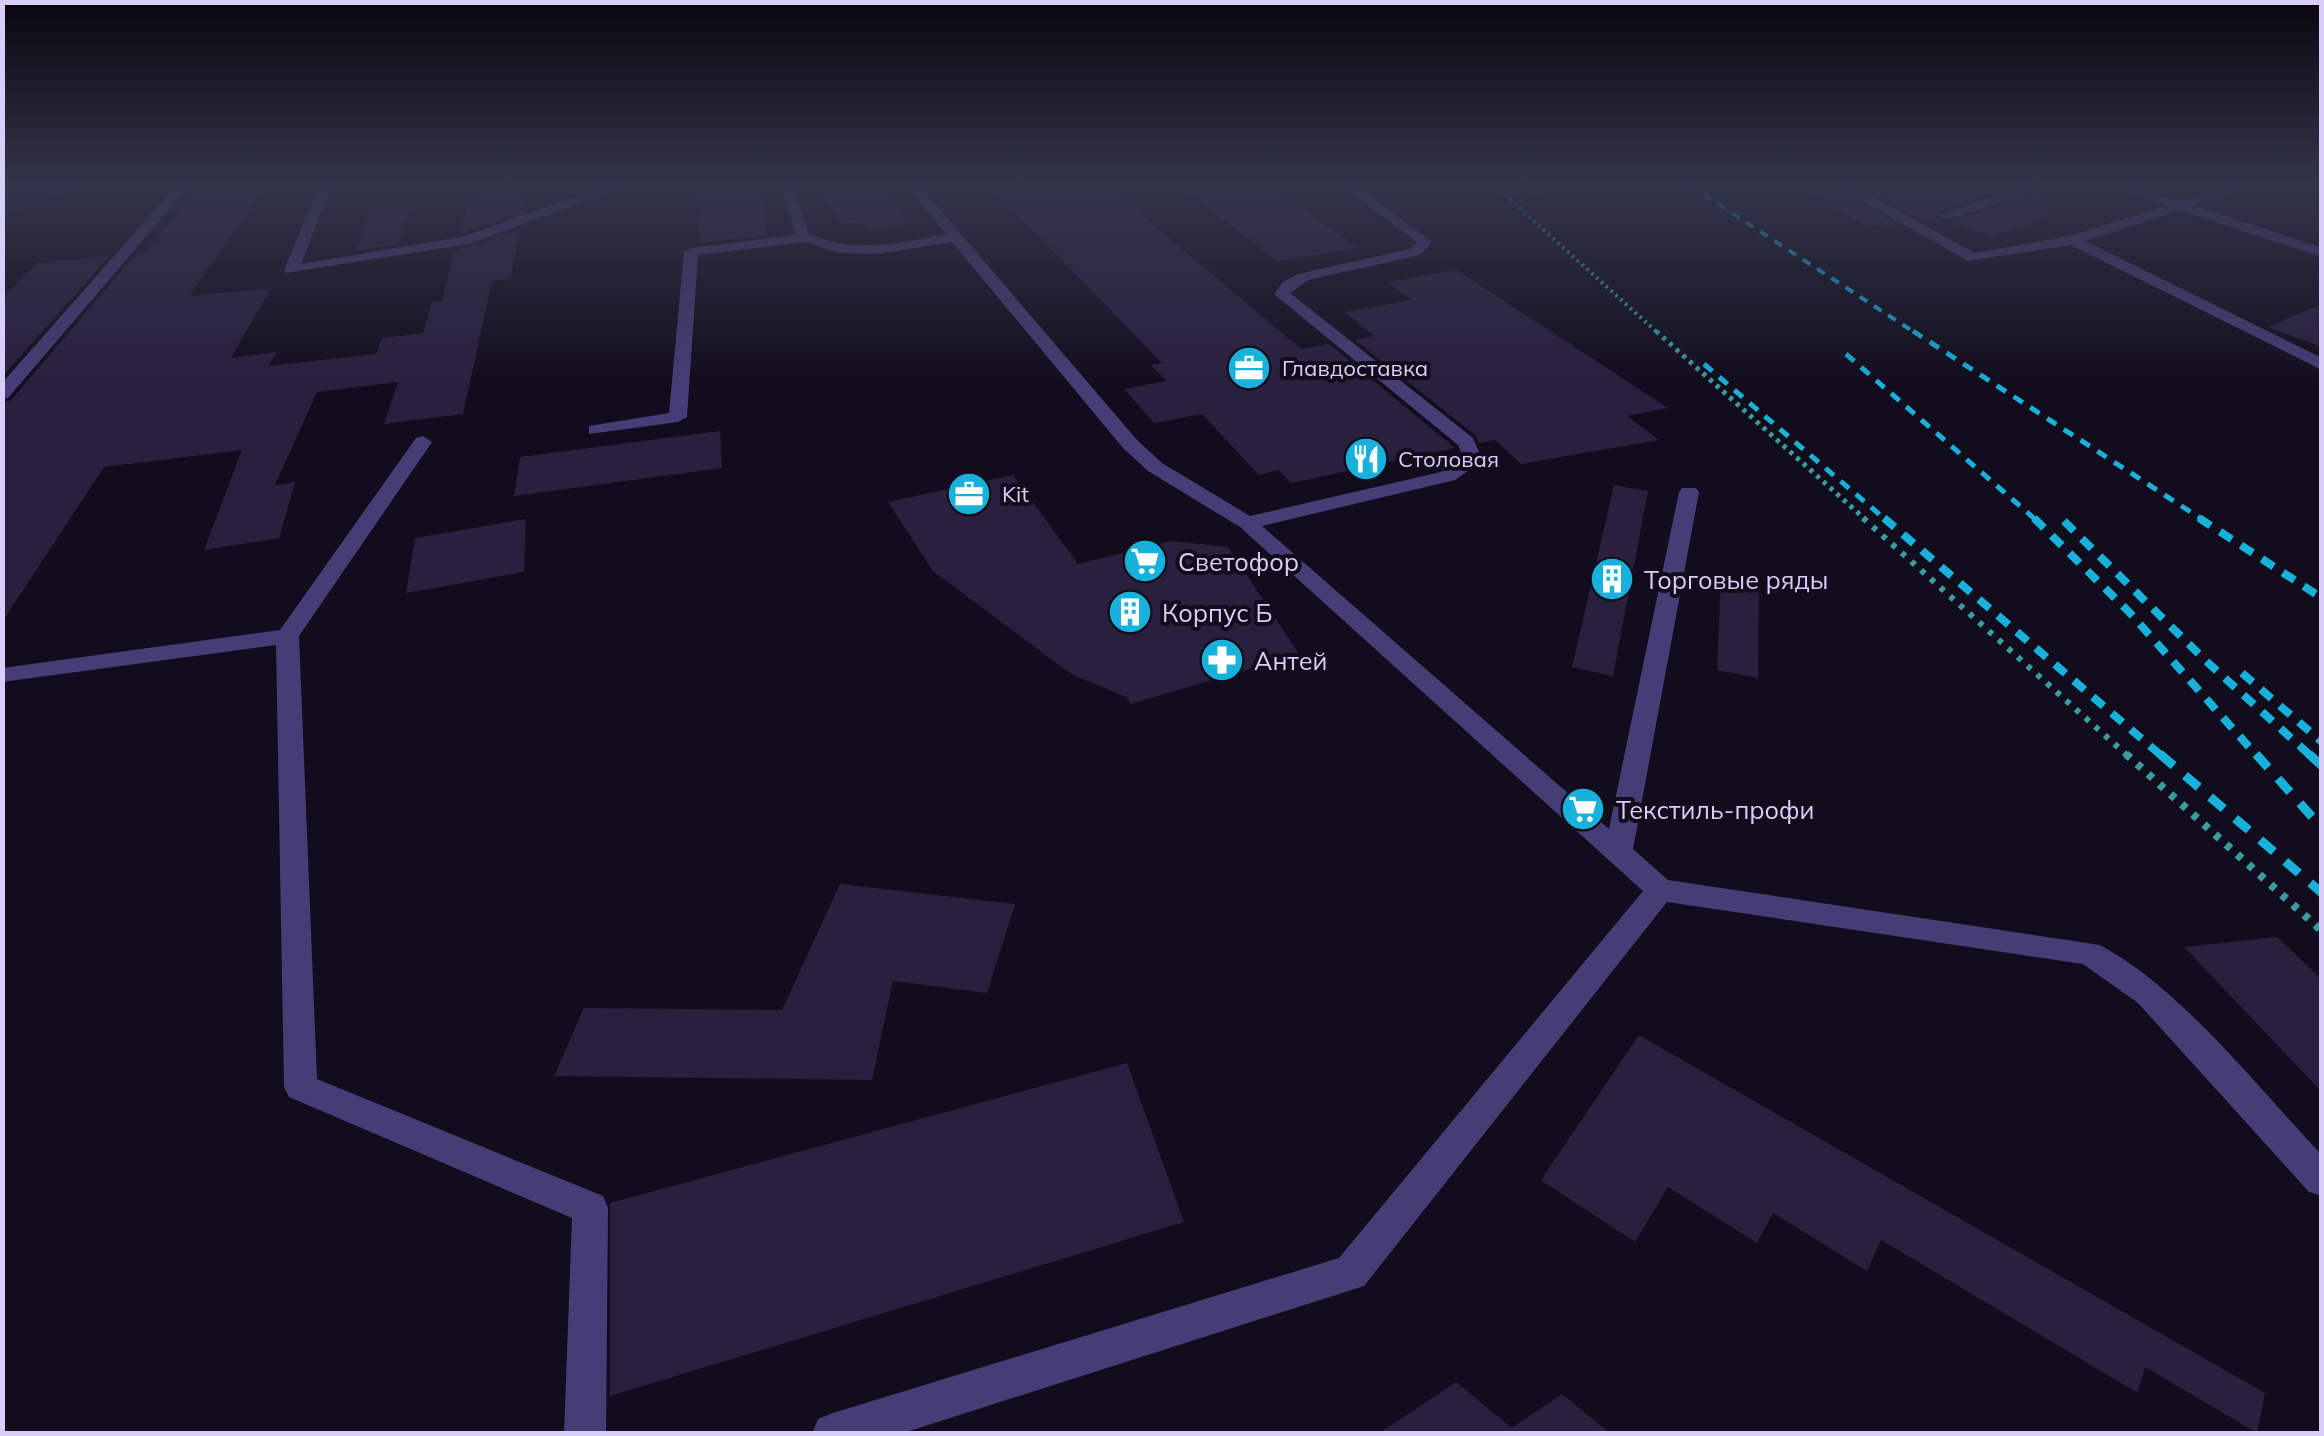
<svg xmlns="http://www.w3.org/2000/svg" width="2324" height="1436" font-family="Mulish,sans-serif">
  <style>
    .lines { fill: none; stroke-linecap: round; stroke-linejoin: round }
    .river { fill: #0f1a39; fill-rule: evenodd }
    .building { fill: #29203e }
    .path-far3 { stroke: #3a9ca1; stroke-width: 4; stroke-dasharray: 2.5 4; stroke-linecap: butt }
    .path-far2 { stroke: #3a9ca1; stroke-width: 5; stroke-dasharray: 4 5; stroke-linecap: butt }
    .path-far1 { stroke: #3a9ca1; stroke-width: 6; stroke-dasharray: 5 8; stroke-linecap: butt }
    .path { stroke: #3a9ca1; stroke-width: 8; stroke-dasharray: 6 9; stroke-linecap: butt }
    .minor { fill: #463d76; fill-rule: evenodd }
    .rail-far3 { stroke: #18b1db; stroke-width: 4; stroke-dasharray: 9 8; stroke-linecap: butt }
    .rail-far2 { stroke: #18b1db; stroke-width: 5; stroke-dasharray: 11 9; stroke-linecap: butt }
    .rail-far1 { stroke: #18b1db; stroke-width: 8; stroke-dasharray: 14 11; stroke-linecap: butt }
    .rail { stroke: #18b1db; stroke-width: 9; stroke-dasharray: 18 15; stroke-linecap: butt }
    .labels { text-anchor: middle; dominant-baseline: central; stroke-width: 8; stroke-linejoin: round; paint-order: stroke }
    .far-poi-label { font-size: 22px; fill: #d8cef9; stroke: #120d1c; text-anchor: start }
    .poi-label { font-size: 25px; fill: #d8cef9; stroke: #120d1c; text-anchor: start }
  </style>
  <rect width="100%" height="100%" fill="#120d1c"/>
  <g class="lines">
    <!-- river -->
    <path class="river" d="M 26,185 L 74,185 L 70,192 L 2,215 L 2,193 Z"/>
  </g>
  <!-- building -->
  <path class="building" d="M 201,185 L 267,185 L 189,296 L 271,288 L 231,358 L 277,352 L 268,366 L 376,354 L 382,338 L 423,333 L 432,302 L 442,301 L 455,250 L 519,230 L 511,279 L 492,281 L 463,414 L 384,424 L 398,382 L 317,392 L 275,485 L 295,482 L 279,538 L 204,550 L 242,450 L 104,467 L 2,622 L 2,403 L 11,400 L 136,254 L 145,253 Z
    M 481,185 L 526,185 L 522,212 L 460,233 L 469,196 L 476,195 Z
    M 713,185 L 761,185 L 767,235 L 700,243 L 697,189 Z
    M 817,185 L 882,185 L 911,223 L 867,229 L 862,221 L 842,224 Z
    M 989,185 L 1106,185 L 1301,349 L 1329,344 L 1455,448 L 1291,483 L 1279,470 L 1259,475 L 1202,414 L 1154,423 L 1124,389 L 1166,381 L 1151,365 L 1162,363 Z
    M 1178,185 L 1266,185 L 1359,248 L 1278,261 Z
    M 1797,185 L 1831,185 L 1896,224 L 1866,226 Z
    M 1859,185 L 2017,185 L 1936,212 L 1934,218 L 1941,221 L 1926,222 Z
    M 2044,191 L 2048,217 L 1992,236 L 1951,222 Z
    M 410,208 L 399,244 L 355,251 L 370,212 Z
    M 109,256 L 2,377 L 2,299 L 37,263 Z
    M 1457,270 L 1668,408 L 1627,416 L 1659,440 L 1521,464 L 1495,440 L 1479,443 L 1475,435 L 1355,340 L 1374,336 L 1344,312 L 1412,300 L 1386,282 Z
    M 2322,304 L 2322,347 L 2268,327 Z
    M 720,431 L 722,468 L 514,496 L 520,457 Z
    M 1013,475 L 1078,564 L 1171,541 L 1228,547 L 1299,654 L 1131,704 L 1126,697 L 1071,674 L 933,571 L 888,502 Z
    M 1614,485 L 1648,491 L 1613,676 L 1572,667 Z
    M 526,519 L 524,572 L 406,593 L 415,538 Z
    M 1721,575 L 1759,581 L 1758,678 L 1717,670 Z
    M 840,884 L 1015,904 L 987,993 L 893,981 L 872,1080 L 554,1076 L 584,1008 L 782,1010 Z
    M 2277,937 L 2322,980 L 2322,1092 L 2184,947 Z
    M 1639,1035 L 2265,1393 L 2257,1433 L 2145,1367 L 2138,1393 L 1881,1240 L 1867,1271 L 1773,1213 L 1757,1243 L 1668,1187 L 1635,1242 L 1541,1180 Z
    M 1127,1063 L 1184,1222 L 610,1396 L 610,1203 Z
    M 1456,1382 L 1512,1428 L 1562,1394 L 1611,1434 L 1378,1434 Z"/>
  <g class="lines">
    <!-- path-far3 -->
    <path class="path-far3" d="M 1527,185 L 1541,186
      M 1558,185 L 1560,188 L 1505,195 L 1659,334"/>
    <!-- path-far2 -->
    <path class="path-far2" d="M 1656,331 L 1866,520"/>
    <!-- path-far1 -->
    <path class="path-far1" d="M 1863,518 L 2129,757"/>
    <!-- path -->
    <path class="path" d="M 2126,754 L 2322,931"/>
    <!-- minor -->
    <path class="minor" d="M 177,185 L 190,185 L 8,398 L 2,399 L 2,383 Z
      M 320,185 L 332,185 L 301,264 L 461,237 L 610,185 L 629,185 L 469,244 L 286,273 L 284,270 Z
      M 781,185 L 793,185 L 809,234 C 854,254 900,243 946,234 L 906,185 L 919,185 L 1137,440 L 1162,463 L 1250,516 L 1441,472 L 1462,454 L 1458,445 L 1274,294 L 1283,282 L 1298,274 L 1410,249 L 1417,242 L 1340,185 L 1355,185 L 1432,242 L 1420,255 L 1308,280 L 1290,293 L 1473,438 L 1480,454 L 1475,466 L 1455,480 L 1262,526 L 1609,829 L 1679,492 L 1682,488 L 1696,488 L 1699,492 L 1633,849 L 1668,880 L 2100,945 C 2182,989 2256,1086 2322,1155 L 2322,1196 L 2309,1192 L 2138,1003 L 2083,964 L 1667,902 L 1364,1286 L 900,1434 L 812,1434 L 818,1419 L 833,1413 L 1339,1258 L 1643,891 L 1240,527 L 1148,471 L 1123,448 L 952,242 L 878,254 L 839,253 L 805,242 L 698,255 L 687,417 L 678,422 L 589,434 L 589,426 L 669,413 L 684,252 L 691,248 L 796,235 Z
      M 1835,185 L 1851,185 L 1975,253 L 2070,236 L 2167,205 L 2113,185 C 2137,185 2154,197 2177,200 C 2196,203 2226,185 2249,185 L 2193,205 L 2322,248 L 2322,257 L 2180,210 L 2085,241 L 2322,358 L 2322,370 L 2071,245 L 1968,261 Z
      M 2029,185 L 2049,185 L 1949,219 L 1937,216 Z
      M 423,436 L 432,442 L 299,636 L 317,1079 L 603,1196 L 608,1208 L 606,1434 L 564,1434 L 572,1218 L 289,1097 L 284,1087 L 276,645 L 2,682 L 2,668 L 280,630 L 416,438 Z"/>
    <!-- rail-far3 -->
    <path class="rail-far3" d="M 1689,185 L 1917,334"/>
    <!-- rail-far2 -->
    <path class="rail-far2" d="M 1913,331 L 2203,520
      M 1846,354 L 2036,520
      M 1704,364 L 1886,520"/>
    <!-- rail-far1 -->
    <path class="rail-far1" d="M 1884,518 L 2163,757
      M 2034,518 L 2130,613 L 2258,757
      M 2199,518 L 2322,598
      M 2064,521 L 2206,661 L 2312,757
      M 2242,673 L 2322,742"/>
    <!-- rail -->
    <path class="rail" d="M 2160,754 L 2322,893
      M 2256,754 L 2322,828
      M 2309,754 L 2322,766"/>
  </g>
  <!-- sky -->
  <linearGradient id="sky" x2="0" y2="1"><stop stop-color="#0a070f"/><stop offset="0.48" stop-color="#33354b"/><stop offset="1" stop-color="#33354b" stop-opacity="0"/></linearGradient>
  <rect width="2324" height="386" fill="url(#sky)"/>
  <!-- icons -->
  <defs>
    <g id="office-disc" transform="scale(2.25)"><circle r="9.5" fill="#18b1db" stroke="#120d1c"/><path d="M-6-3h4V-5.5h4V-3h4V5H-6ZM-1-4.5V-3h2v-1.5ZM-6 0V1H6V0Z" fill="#fff"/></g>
    <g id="restaurant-disc" transform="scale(2.25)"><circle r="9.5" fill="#18b1db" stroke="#120d1c"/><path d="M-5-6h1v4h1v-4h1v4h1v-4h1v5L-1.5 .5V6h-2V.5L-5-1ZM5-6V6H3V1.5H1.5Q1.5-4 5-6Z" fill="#fff"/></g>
    <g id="supermarket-disc" transform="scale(2.25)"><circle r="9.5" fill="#18b1db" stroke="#120d1c"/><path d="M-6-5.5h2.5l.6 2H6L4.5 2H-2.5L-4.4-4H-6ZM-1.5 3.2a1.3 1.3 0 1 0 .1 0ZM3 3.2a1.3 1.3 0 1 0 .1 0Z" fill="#fff"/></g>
    <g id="building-disc" transform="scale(2.25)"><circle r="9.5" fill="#18b1db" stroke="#120d1c"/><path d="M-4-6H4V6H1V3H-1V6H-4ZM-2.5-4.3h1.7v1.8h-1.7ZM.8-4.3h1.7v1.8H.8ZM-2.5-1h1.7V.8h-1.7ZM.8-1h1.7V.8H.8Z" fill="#fff"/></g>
    <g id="pharmacy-disc" transform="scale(2.25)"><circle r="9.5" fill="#18b1db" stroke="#120d1c"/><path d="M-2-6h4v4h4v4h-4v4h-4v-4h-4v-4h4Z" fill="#fff"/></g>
  </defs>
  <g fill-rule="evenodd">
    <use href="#office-disc" x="1249" y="368"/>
    <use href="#restaurant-disc" x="1366" y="459"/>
    <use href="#office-disc" x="969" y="494"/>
    <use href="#supermarket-disc" x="1145" y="561"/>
    <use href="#building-disc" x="1612" y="579"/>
    <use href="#building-disc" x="1130" y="612"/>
    <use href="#pharmacy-disc" x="1222" y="660"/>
    <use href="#supermarket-disc" x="1583" y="809"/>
  </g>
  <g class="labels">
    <!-- far-poi labels -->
    <g class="far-poi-label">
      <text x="1282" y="368">Главдоставка</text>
      <text x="1398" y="459">Столовая</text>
      <text x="1002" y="494">Kit</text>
    </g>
    <!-- poi labels -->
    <g class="poi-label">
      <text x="1178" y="561">Светофор</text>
      <text x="1644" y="579">Торговые ряды</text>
      <text x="1162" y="612">Корпус Б</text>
      <text x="1254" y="660">Антей</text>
      <text x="1616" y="809">Текстиль-профи</text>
    </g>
  </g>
  <!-- border -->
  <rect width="2324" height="1436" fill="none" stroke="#d8cef9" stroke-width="10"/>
</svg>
